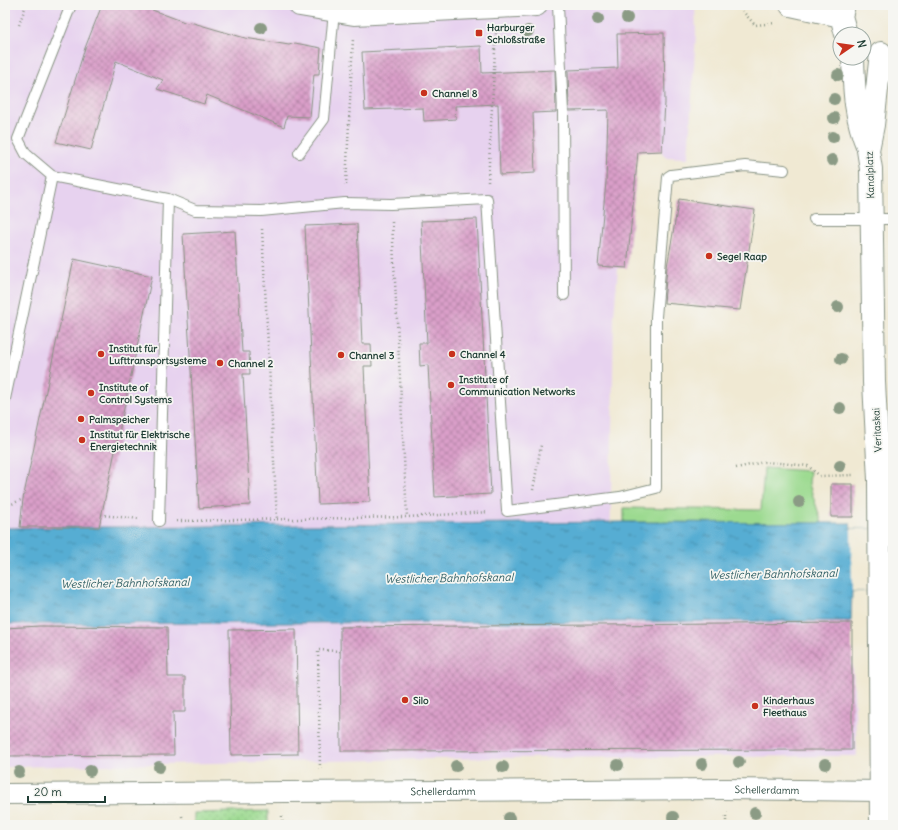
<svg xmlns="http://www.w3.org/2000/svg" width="898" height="830" font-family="Delius,sans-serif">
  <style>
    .built { fill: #e7d2ef }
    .green { fill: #9cda90; stroke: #5e8c62 }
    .park { fill: url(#park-dots); stroke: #5e8c62 }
    .water { fill: url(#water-ripples); stroke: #3a7584 }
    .pier { fill: #f0e9d3 }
    .building { fill: url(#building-cross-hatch) }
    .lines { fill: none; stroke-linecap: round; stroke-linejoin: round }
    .lane-casing { stroke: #889384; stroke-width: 12 }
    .street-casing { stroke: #889384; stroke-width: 22 }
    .secondary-casing { stroke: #889384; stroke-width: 24 }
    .path { stroke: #889384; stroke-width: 2.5; stroke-dasharray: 1 3; stroke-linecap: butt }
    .lane { stroke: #fff; stroke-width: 10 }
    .street { stroke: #fff; stroke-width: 20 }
    .secondary { stroke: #fff; stroke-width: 22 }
    .tree { fill: #8b9b85 }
    .poi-dot { fill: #c8321e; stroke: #f6f6f2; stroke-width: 1.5 }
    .labels { text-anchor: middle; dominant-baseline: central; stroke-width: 3.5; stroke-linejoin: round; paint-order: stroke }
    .poi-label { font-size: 10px; font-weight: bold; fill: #1f3d34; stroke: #f6f6f2; text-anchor: start }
    .street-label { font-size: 10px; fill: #1f3d34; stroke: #f6f6f2 }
    .water-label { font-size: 11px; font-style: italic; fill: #305f64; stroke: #f6f6f2 }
  </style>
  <defs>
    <pattern id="park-dots" width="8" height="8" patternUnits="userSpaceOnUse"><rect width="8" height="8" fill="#9cda90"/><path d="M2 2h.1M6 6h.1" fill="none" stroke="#86bc7d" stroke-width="1.8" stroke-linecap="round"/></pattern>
    <pattern id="water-ripples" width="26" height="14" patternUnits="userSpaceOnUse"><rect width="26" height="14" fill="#56add3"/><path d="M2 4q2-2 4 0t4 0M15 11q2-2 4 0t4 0" fill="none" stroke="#478eac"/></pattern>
    <pattern id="building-cross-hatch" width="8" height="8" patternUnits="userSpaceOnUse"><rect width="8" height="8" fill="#da9fc9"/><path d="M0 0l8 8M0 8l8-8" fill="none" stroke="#b083a4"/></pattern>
  </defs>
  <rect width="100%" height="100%" fill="#f6f6f2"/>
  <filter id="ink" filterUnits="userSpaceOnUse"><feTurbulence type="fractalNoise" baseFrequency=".025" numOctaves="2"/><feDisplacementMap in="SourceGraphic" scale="8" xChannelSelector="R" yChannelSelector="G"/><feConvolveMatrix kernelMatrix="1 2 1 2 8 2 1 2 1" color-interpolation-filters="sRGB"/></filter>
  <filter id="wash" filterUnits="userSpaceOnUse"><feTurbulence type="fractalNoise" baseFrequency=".012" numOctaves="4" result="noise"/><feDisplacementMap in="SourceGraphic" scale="16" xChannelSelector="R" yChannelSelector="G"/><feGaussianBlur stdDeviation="0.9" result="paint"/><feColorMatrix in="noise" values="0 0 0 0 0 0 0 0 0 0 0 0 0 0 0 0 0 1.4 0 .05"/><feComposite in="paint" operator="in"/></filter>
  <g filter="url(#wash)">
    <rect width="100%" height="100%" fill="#f0e9d3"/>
    <!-- built -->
    <path class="built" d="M 5,5 L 695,5 L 696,34 L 688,158 L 665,157 L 661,151 L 635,152 L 635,185 L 627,268 L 618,268 L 614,316 L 609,620 L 851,621 L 857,756 L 487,758 L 5,767 Z"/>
    <!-- green -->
    <path class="green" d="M 764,468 L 810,471 L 809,484 L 822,523 L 624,522 L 624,508 L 761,510 Z"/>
    <!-- park -->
    <path class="park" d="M 268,811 L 268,825 L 194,825 L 194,813 Z"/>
    <!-- water -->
    <path class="water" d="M 624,522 L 850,523 L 851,529 L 893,528 L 893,591 L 852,591 L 851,621 L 5,624 L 5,528 Z"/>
    <!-- pier -->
    <path class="pier" d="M 893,528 L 893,591 L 852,591 L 851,529 Z"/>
    <g id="blocks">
      <!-- building -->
      <path class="building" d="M 102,5 L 139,5 L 187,23 L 190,22 L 245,38 L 289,45 L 295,43 L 321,48 L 319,74 L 314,74 L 310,117 L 287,116 L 284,127 L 207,95 L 204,104 L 157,89 L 163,80 L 116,61 L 91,150 L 56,142 L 85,48 Z
        M 664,33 L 665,103 L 662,151 L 638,152 L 627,268 L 598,266 L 606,182 L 608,110 L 569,111 L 568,70 L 618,68 L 617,34 Z
        M 481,46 L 482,73 L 555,70 L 556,112 L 533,113 L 535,173 L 500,175 L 498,104 L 455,106 L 456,119 L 424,121 L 423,108 L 365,110 L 362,52 Z
        M 679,199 L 755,210 L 740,310 L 664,303 L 667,267 Z
        M 477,219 L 491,494 L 435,497 L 428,365 L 420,366 L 419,343 L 427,343 L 421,221 Z
        M 357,224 L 362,344 L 371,344 L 372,366 L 364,366 L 370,502 L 318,504 L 305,226 Z
        M 235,231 L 242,352 L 249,352 L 250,374 L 243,374 L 250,505 L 199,508 L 183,234 Z
        M 74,259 L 152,276 L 99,527 L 20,527 L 23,499 Z
        M 831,484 L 853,484 L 853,517 L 831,517 Z
        M 852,623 L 852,750 L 341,751 L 340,627 Z
        M 40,626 L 167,627 L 168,677 L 185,677 L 185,712 L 173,712 L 174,755 L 5,756 L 5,628 Z
        M 296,629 L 298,754 L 231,755 L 229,630 Z"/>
    </g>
  </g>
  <g filter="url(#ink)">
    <use href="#blocks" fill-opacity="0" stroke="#889384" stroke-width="1"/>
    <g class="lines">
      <!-- lane casing -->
      <g class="lane-casing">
        <path id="lane" d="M 71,5 L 18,139 L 26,154 L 52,176 L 168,199 L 195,210 L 261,211 L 345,203 L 391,204 L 487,199 L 507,511 L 620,497 L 656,488 L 656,317 L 668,177 L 671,175 L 745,166 L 784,170
          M 558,5 L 563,112 L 564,295
          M 299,153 L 324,119 L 334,11
          M 814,219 L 893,219
          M 5,399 L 52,176
          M 159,521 L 168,199"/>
      </g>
      <!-- street casing -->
      <g class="street-casing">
        <g id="street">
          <path id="s1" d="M 5,794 L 726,789 L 881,791"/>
        </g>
      </g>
      <!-- secondary casing -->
      <g class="secondary-casing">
        <path id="secondary" d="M 300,5 L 354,14 L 536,5
          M 791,5 L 841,16
          M 844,5 L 841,16 L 846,34
          M 853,58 C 854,92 855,117 868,148
          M 881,825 L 879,480 L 874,382 L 871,169 L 868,150 L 873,125 L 881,53"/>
      </g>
      <!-- path -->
      <path class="path" d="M 737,5 L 755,25 L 776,23
        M 19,25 L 26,5
        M 488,182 L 496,32
        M 346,185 L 353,38
        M 392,222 L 407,517
        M 262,229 L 277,520
        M 736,468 L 764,462 L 781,463 L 808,466 L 820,476 L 855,475
        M 533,490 L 541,445
        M 5,507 L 23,499
        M 101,515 L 140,519
        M 177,521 L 407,517 L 488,512
        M 320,769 L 318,650 L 340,651
        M 182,816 L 183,825
        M 282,825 L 282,816
        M 726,825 L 726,812"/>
      <!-- lane -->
      <use href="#lane" class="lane"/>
      <!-- street -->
      <use href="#street" class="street"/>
      <!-- secondary -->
      <use href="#secondary" class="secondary"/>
    </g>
    <!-- trees -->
    <g class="tree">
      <circle cx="627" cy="18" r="6"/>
      <circle cx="598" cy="19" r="6"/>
      <circle cx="261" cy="28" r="6"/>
      <circle cx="528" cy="31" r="6"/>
      <circle cx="838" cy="75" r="6"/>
      <circle cx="834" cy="99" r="6"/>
      <circle cx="834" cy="118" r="6"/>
      <circle cx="833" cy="137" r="6"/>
      <circle cx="832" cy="160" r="6"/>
      <circle cx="838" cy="307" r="6"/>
      <circle cx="841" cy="359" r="6"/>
      <circle cx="840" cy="408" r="6"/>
      <circle cx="840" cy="466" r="6"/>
      <circle cx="799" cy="502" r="6"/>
      <circle cx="739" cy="762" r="6"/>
      <circle cx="702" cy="764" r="6"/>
      <circle cx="825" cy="764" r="6"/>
      <circle cx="618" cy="765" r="6"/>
      <circle cx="456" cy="766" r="6"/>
      <circle cx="159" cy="767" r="6"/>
      <circle cx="503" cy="767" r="6"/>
      <circle cx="90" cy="771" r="6"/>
      <circle cx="19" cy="772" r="6"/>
      <circle cx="755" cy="813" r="6"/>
      <circle cx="673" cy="817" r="6"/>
      <circle cx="509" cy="818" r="6"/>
    </g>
  </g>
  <!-- markers -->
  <g class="poi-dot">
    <rect x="475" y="29" width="8" height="8" rx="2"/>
    <circle cx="424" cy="93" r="4"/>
    <circle cx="709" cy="256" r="4"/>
    <circle cx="101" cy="354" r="4"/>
    <circle cx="452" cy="354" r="4"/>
    <circle cx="341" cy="355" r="4"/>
    <circle cx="220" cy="363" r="4"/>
    <circle cx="451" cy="385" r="4"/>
    <circle cx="91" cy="393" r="4"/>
    <circle cx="81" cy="419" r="4"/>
    <circle cx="82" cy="440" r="4"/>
    <circle cx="405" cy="700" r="4"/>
    <circle cx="755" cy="706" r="4"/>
  </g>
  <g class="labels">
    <!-- poi labels -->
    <g class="poi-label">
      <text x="487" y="27">Harburger<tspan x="487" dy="12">Schloßstraße</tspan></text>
      <text x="432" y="93">Channel 8</text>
      <text x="717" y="256">Segel Raap</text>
      <text x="109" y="348">Institut für<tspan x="109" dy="12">Lufttransportsysteme</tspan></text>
      <text x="460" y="354">Channel 4</text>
      <text x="349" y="355">Channel 3</text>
      <text x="228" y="363">Channel 2</text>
      <text x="459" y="379">Institute of<tspan x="459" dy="12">Communication Networks</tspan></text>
      <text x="99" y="387">Institute of<tspan x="99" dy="12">Control Systems</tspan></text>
      <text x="89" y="419">Palmspeicher</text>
      <text x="90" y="434">Institut für Elektrische<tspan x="90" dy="12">Energietechnik</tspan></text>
      <text x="413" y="700">Silo</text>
      <text x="763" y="700">Kinderhaus<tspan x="763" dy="12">Fleethaus</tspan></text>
    </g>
    <!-- street labels -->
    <g class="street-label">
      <text transform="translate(870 175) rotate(-92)">Kanalplatz</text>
      <text transform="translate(877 430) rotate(-93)">Veritaskai</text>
      <text stroke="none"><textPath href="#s1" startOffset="762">Schellerdamm</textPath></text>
      <text stroke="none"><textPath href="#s1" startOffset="438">Schellerdamm</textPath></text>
    </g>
    <!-- water labels -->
    <g class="water-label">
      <text transform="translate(773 574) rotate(-1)">Westlicher Bahnhofskanal</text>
      <text transform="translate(449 578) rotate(-1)">Westlicher Bahnhofskanal</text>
      <text transform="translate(125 583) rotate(-1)">Westlicher Bahnhofskanal</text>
    </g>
  </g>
  <!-- margin -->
  <rect width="898" height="830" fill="none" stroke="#f6f6f2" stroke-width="20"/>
  <!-- north arrow -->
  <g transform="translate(852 46) rotate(77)"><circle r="19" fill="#f6f6f2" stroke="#a0aca6"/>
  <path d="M0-3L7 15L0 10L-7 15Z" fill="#c8321e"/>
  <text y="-6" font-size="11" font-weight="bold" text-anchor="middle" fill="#1f3d34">N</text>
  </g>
  <!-- scale -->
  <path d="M28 796v6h77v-6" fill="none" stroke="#1f3d34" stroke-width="2"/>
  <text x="34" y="796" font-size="12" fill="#1f3d34" stroke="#f6f6f2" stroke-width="3" paint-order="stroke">20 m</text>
</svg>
